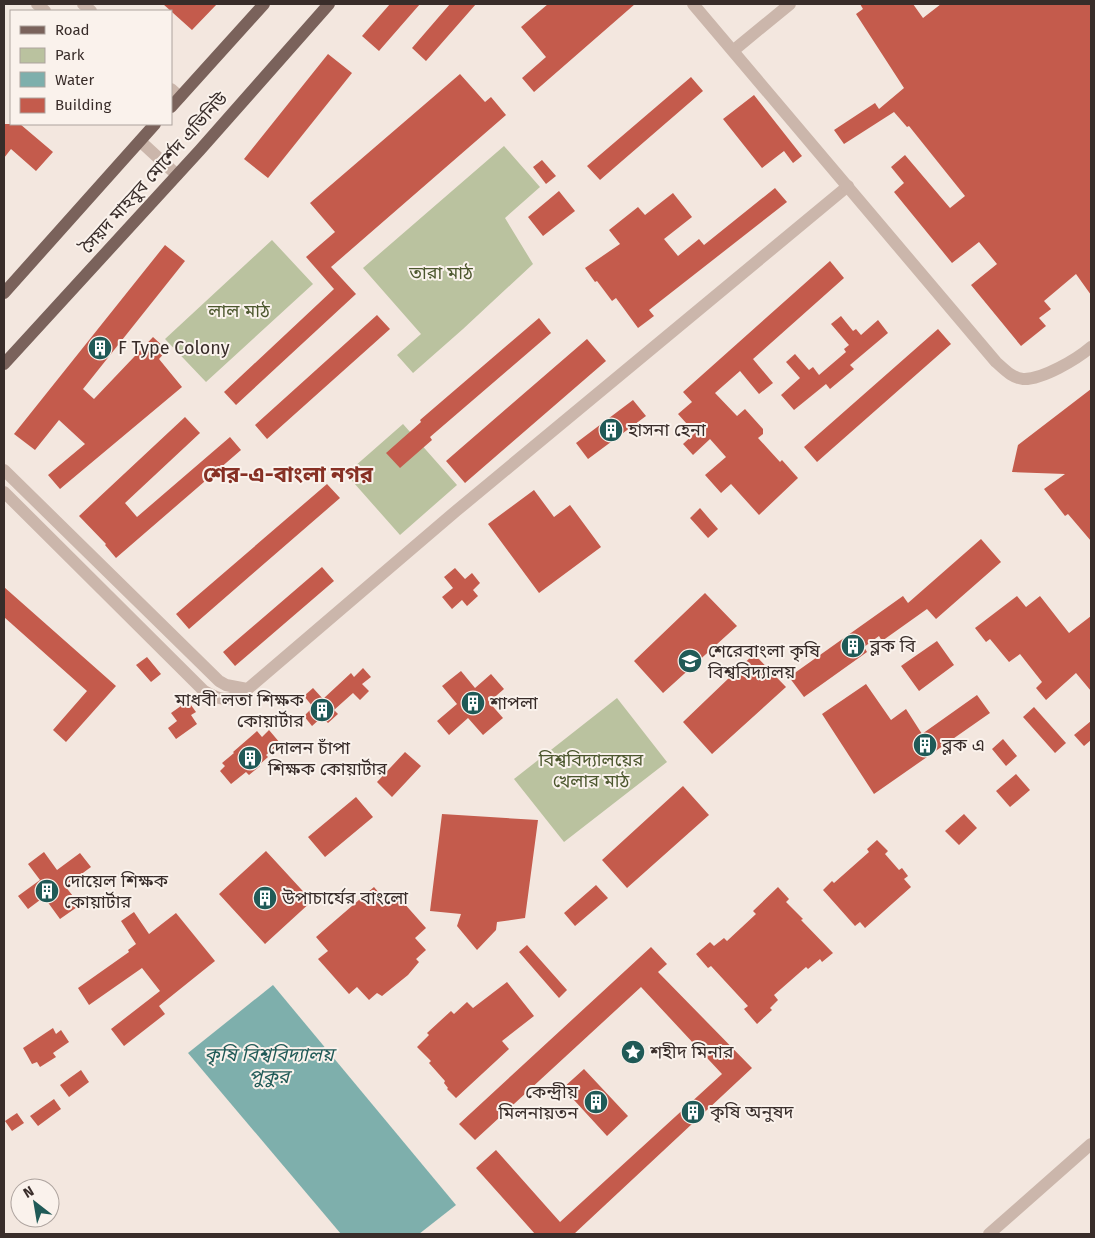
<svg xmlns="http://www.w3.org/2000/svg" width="1095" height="1238" font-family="'Fira Sans','Noto Sans Bengali',sans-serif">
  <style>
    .green { fill: #bac29f }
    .water { fill: #7eafac }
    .building { fill: #c45b4c }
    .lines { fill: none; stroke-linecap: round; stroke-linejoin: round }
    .pedestrian { stroke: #cbb6ab; stroke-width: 12 }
    .minor { stroke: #cbb6ab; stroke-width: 12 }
    .tertiary { stroke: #cbb6ab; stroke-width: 12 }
    .primary { stroke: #7a625b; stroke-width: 12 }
    .labels { text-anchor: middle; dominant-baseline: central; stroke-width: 4; stroke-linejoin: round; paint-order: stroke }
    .street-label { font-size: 18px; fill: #392d2a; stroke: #faf2ec }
    .park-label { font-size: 18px; fill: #4c572e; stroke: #faf2ec }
    .poi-label { font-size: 18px; fill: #392d2a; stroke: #faf2ec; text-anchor: start }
    .water-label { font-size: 19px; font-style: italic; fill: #205a57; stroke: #faf2ec }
    .district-label { font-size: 22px; font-weight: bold; fill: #873024; stroke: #faf2ec }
  </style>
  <rect width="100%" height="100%" fill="#f3e7df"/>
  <!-- green -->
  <path class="green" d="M 504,146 L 540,187 L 505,218 L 533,264 L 463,329 L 413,373 L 397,355 L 421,334 L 363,268 Z
    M 272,240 L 313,284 L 206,382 L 165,339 Z
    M 403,424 L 457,485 L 400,535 L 346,474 Z
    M 617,698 L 667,762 L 564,842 L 514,779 Z"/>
  <!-- water -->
  <path class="water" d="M 273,985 L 456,1205 L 419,1234 L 341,1234 L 188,1053 Z"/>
  <!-- building -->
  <path class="building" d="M 163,4 L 217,4 L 192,30 Z
    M 390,4 L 420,4 L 379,51 L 362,36 Z
    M 450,4 L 476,4 L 426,61 L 412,48 Z
    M 548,4 L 635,4 L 534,92 L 522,78 L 546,57 L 521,27 Z
    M 860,4 L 913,4 L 923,18 L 941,4 L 1091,4 L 1091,295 L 1076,274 L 1044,301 L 1051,309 L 1039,318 L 1046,326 L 1021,346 L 971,285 L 997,264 L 979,242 L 952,263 L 894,192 L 904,183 L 891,167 L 905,155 L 950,208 L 965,196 L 909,126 L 907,127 L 894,112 L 844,144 L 834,130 L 875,103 L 879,109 L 904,88 L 856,14 L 863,9 Z
    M 328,54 L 352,73 L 268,178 L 244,159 Z
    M 460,74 L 485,102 L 491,97 L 506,115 L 331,267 L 356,294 L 236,405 L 224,392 L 334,289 L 306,257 L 335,232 L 310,203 Z
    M 691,77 L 703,91 L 600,180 L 587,166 Z
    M 754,95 L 802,156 L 793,163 L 784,151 L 762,168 L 723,119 Z
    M 4,124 L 20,124 L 53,152 L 36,171 L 11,149 L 4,158 Z
    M 542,160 L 556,176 L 546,184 L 533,167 Z
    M 775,188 L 787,202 L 649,310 L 654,316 L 638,328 L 616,298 L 612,301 L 597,281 L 595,282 L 585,268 L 620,244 L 609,230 L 638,207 L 645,215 L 673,193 L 692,217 L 664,239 L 678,256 L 699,239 L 704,245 Z
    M 559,191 L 575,211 L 543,236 L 528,217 Z
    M 165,245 L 185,261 L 83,389 L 94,399 L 153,337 L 167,350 L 159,359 L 182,387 L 60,489 L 48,475 L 85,444 L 59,420 L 35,450 L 14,434 Z
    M 830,261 L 844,278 L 753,359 L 773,383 L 759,394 L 740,371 L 715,393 L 737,416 L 745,409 L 763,429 L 763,434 L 758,438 L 780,462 L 782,460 L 798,478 L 759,515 L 731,484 L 721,493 L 705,475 L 726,457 L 710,439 L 693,455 L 683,444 L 695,433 L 678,414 L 692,402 L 683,392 Z
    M 377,315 L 390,329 L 267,439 L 255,425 Z
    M 841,316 L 853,331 L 856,329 L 861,335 L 878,320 L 888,333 L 850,365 L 854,369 L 830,389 L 826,384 L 794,410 L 781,395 L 800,378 L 786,362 L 795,354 L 809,370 L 813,367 L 819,375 L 846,352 L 844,349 L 849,345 L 831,324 Z
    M 539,318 L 551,333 L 430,437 L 432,440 L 400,468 L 386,453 L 421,422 L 420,420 Z
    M 938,329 L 951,344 L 817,462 L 804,447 Z
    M 587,339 L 606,361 L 465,483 L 446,461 Z
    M 1091,389 L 1091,541 L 1068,514 L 1065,516 L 1044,489 L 1065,474 L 1012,472 L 1018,445 Z
    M 633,400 L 646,416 L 588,459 L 576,443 Z
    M 185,417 L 200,433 L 125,503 L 137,517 L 230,437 L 241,450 L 116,558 L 105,545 L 106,544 L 79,516 Z
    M 327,484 L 340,498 L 189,629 L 176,614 Z
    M 534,490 L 554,517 L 570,505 L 601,547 L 539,593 L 488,524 Z
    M 700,508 L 718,529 L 708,538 L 690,518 Z
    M 981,539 L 1001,562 L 936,619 L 927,609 L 882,641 L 879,636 L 864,647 L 867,652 L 804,697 L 789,677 L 903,596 L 908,603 Z
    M 322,567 L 334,581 L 235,666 L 223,652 Z
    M 455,568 L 465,579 L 472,573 L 480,583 L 473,590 L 478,596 L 467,606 L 462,600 L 452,609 L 442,597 L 453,588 L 444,577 Z
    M 4,587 L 116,686 L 66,742 L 53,730 L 87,691 L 4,617 Z
    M 705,593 L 737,626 L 663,693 L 634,661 Z
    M 1017,596 L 1026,607 L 1040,596 L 1069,633 L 1091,616 L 1091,691 L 1076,673 L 1046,700 L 1036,688 L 1042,682 L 1020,654 L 1009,662 L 990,639 L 986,642 L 975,628 Z
    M 937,641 L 954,665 L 919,691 L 901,666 Z
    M 754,654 L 786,687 L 712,754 L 683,722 Z
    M 147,657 L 161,674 L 151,682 L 136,665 Z
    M 363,668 L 371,677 L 362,684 L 369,691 L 360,700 L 353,693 L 334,710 L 338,714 L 328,723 L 322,717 L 312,726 L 304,716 L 313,707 L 304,696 L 313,688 L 323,699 L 351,673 L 354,677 Z
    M 461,671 L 475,688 L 491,674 L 504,689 L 489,702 L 503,718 L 483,735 L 468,718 L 449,735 L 437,721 L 457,704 L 442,686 Z
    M 866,684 L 891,720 L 906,709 L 922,734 L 977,695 L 990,713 L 874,794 L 822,714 Z
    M 188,701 L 196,712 L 191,715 L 197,724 L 176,739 L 168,728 L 177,721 L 171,713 Z
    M 1034,707 L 1066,743 L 1055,753 L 1023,717 Z
    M 1091,721 L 1091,740 L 1084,746 L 1074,735 Z
    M 269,730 L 280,743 L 266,755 L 268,757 L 259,765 L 260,766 L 249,775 L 246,772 L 231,784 L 220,771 L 225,766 L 222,763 L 234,753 L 233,752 L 257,731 L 262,737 Z
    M 1003,739 L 1017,756 L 1006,766 L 992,749 Z
    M 405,752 L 421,766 L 392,797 L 377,782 Z
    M 1016,774 L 1030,790 L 1010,807 L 996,791 Z
    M 683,786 L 709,815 L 627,888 L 602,860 Z
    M 356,797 L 373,817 L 325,857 L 308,837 Z
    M 442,814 L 538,820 L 525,918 L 497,922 L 496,930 L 477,950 L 457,926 L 461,914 L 430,911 Z
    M 964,814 L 977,828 L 959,845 L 945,831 Z
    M 877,840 L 888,851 L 885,854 L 899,870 L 902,868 L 908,876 L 904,879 L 911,887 L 865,928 L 860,922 L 855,926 L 823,890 L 832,881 L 834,883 L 869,852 L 867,849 Z
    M 266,851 L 312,901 L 265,944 L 219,894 Z
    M 44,852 L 57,870 L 80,853 L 91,867 L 65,886 L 80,905 L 60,919 L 44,897 L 28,909 L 18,896 L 40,880 L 28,864 Z
    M 596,885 L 608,898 L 575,926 L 564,913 Z
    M 374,887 L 386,901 L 395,893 L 426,928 L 415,938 L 426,950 L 416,959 L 419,962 L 408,975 L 382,996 L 377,993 L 369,1000 L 357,987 L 349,994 L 318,959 L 328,951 L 316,937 Z
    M 778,887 L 789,899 L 786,902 L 803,919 L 801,920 L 833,953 L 822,962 L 820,959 L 808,969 L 806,967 L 774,995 L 778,1000 L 770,1008 L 772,1010 L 757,1024 L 744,1009 L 748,1006 L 711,966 L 708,968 L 696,954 L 710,942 L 714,946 L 724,938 L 727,941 L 756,914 L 753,911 Z
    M 134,912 L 149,934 L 176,913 L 215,961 L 159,1006 L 165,1014 L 124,1046 L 111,1029 L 160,991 L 142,968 L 89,1005 L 78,988 L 129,952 L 128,950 L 136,944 L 121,921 Z
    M 527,945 L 567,990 L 559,998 L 519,952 Z
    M 651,947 L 667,964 L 658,972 L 752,1068 L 574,1234 L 535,1234 L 476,1168 L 496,1150 L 560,1222 L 722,1074 L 641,987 L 475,1140 L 459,1124 Z
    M 507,982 L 534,1016 L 502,1041 L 509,1049 L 456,1098 L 447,1089 L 448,1088 L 444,1083 L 445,1081 L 429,1063 L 431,1061 L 417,1047 L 429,1035 L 427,1033 L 451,1011 L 454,1014 L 467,1002 L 473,1008 Z
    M 53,1028 L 56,1034 L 61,1030 L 69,1042 L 53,1053 L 56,1057 L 40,1067 L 37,1062 L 32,1064 L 23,1048 Z
    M 584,1069 L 628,1116 L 607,1136 L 563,1088 Z
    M 81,1070 L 89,1082 L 69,1097 L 60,1085 Z
    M 54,1099 L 61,1109 L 38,1126 L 30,1116 Z
    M 17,1113 L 24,1123 L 12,1131 L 5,1121 Z"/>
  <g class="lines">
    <!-- pedestrian -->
    <path class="pedestrian" d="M 140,141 L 177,175"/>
    <!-- minor -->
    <path class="minor" d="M 734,50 L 790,4
      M 4,470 L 219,681 L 226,685 L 247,689
      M 4,492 L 204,691 C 220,700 227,702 243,693 L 456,511 L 848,186"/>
    <!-- tertiary -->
    <path class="tertiary" d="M 37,4 L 45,11
      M 83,4 L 91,11
      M 693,4 L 996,362 C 1004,369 1012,378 1023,379 C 1042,380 1077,359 1091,347
      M 171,89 L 180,97
      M 989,1234 L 1091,1144"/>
    <!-- primary -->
    <path class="primary" d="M 171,107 L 264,4
      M 4,293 L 155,124
      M 4,364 L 200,150 L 329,4"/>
  </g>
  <!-- icons -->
  <defs>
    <g id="building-disc" transform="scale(1.25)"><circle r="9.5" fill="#205a57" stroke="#faf2ec"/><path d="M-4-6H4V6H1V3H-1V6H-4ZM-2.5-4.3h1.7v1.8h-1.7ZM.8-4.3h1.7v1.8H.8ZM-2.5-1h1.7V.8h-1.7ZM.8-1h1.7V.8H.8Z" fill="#fff"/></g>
    <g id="university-disc" transform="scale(1.25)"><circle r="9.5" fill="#205a57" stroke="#faf2ec"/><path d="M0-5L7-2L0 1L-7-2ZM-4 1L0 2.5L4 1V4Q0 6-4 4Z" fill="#fff"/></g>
    <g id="sight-disc" transform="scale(1.25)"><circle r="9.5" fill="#205a57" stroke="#faf2ec"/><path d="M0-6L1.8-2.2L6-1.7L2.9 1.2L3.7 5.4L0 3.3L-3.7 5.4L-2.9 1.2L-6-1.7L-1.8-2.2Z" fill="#fff"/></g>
  </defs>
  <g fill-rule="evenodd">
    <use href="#building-disc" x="100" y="348"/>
    <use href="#building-disc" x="611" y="430"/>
    <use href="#building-disc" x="853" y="646"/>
    <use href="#university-disc" x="690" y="661"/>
    <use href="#building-disc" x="473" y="703"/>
    <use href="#building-disc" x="322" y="710"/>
    <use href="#building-disc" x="925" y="745"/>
    <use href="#building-disc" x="250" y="758"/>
    <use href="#building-disc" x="47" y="891"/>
    <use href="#building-disc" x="265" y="898"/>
    <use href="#sight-disc" x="633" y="1052"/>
    <use href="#building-disc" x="596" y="1102"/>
    <use href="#building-disc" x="693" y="1112"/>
  </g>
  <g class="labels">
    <!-- street labels -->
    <g class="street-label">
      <text transform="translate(154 173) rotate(-48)">সৈয়দ মাহবুব মোর্শেদ এভিনিউ</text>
    </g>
    <!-- park labels -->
    <g class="park-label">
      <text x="441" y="273">তারা মাঠ</text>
      <text x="239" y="311">লাল মাঠ</text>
      <text x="591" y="760">বিশ্ববিদ্যালয়ের<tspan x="591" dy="21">খেলার মাঠ</tspan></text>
    </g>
    <!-- poi labels -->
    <g class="poi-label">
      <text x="118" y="348">F Type Colony</text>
      <text x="628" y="430">হাসনা হেনা</text>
      <text x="870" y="646">ব্লক বি</text>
      <text x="708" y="651">শেরেবাংলা কৃষি<tspan x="708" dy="21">বিশ্ববিদ্যালয়</tspan></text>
      <text x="304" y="700" text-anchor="end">মাধবী লতা শিক্ষক<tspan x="304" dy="21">কোয়ার্টার</tspan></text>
      <text x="490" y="703">শাপলা</text>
      <text x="942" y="745">ব্লক এ</text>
      <text x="268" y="748">দোলন চাঁপা<tspan x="268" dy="21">শিক্ষক কোয়ার্টার</tspan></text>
      <text x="64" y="881">দোয়েল শিক্ষক<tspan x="64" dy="21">কোয়ার্টার</tspan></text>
      <text x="282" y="898">উপাচার্যের বাংলো</text>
      <text x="650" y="1052">শহীদ মিনার</text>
      <text x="578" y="1092" text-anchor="end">কেন্দ্রীয়<tspan x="578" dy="21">মিলনায়তন</tspan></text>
      <text x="710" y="1112">কৃষি অনুষদ</text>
    </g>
    <!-- water labels -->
    <g class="water-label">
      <text x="269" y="1054">কৃষি বিশ্ববিদ্যালয়<tspan x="269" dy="22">পুকুর</tspan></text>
    </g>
    <!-- district labels -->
    <g class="district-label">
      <text x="288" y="474">শের-এ-বাংলা নগর</text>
    </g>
  </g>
  <!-- border -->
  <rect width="1095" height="1238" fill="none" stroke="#392d2a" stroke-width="10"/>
  <!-- legend -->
  <rect x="10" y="10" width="162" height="115" fill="#faf2ec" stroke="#ada39e"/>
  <rect x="20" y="26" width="25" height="8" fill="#7a625b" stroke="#ada39e"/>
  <text x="55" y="35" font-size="15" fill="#392d2a">Road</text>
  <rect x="20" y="48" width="25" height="15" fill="#bac29f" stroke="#ada39e"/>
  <text x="55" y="60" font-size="15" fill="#392d2a">Park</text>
  <rect x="20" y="72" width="25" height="15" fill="#7eafac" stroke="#ada39e"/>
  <text x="55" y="85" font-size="15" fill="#392d2a">Water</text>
  <rect x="20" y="98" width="25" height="15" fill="#c45b4c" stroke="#ada39e"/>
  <text x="55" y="110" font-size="15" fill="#392d2a">Building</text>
  <!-- north arrow -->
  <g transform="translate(35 1203) rotate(329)"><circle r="24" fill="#faf2ec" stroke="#ada39e"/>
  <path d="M0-4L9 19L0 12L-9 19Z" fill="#205a57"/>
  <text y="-8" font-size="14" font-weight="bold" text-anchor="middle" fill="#392d2a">N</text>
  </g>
</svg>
